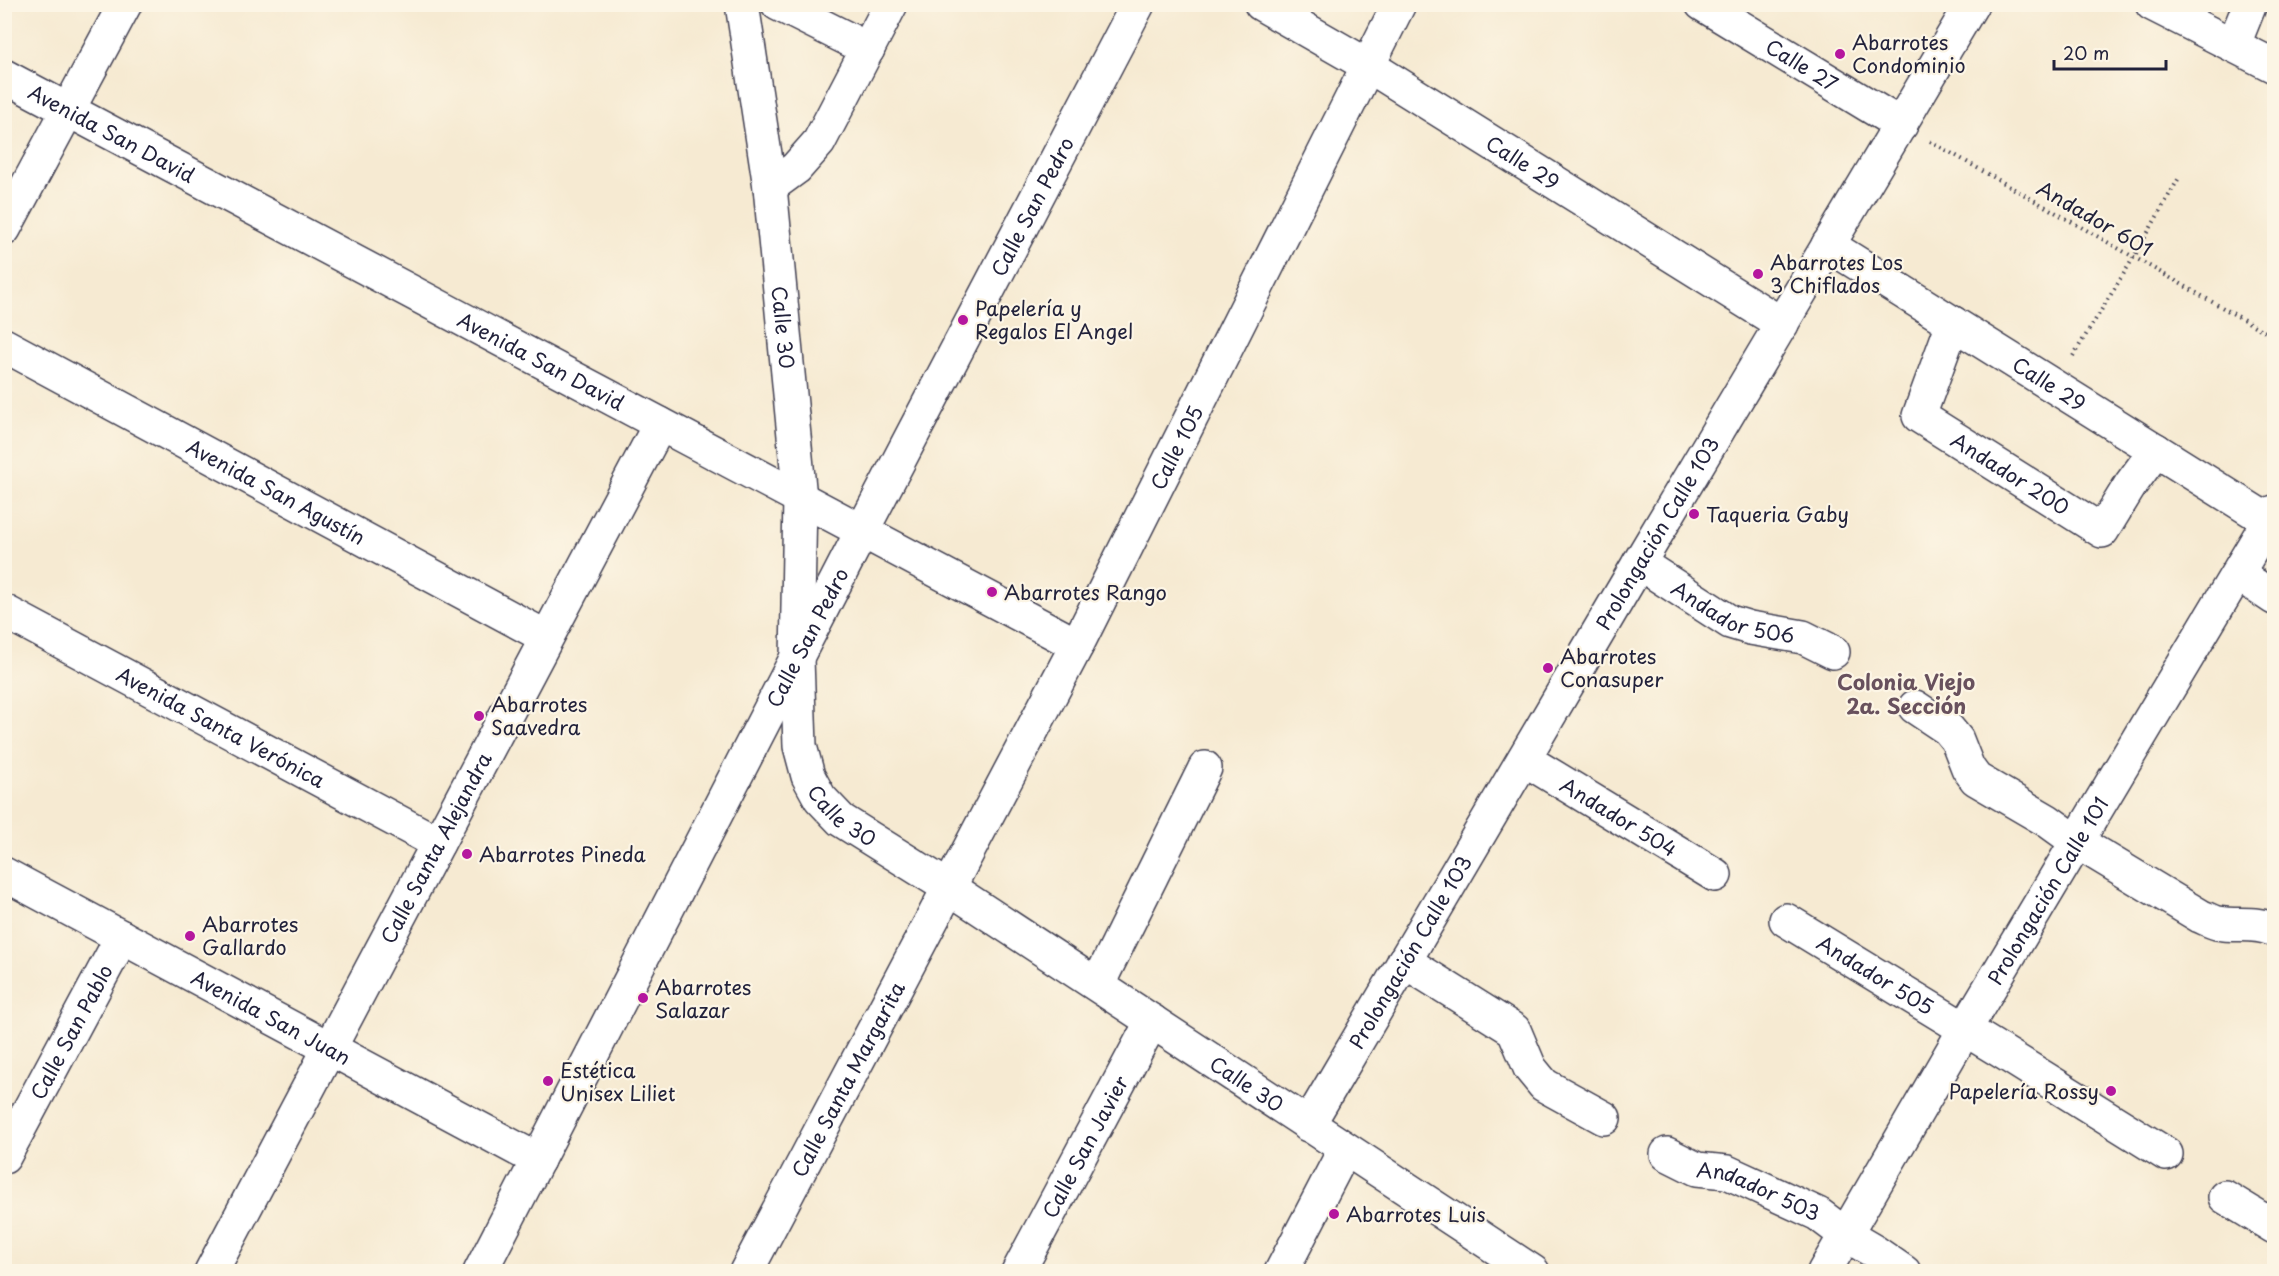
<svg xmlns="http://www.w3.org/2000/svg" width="2279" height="1276" font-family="'Playpen Sans',sans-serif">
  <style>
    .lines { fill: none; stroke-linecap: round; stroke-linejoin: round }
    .minor-casing { stroke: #424052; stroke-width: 36 }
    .path { stroke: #424052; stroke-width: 4; stroke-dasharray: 1.5 4.5; stroke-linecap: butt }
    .minor { stroke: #fff; stroke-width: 33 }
    .poi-dot { fill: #b5179e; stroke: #fcf5e5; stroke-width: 2 }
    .labels { text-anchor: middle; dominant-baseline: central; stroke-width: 4.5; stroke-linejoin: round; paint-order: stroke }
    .poi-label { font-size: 20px; fill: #22223b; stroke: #fcf5e5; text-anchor: start }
    .street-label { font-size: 20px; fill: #22223b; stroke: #fcf5e5 }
    .neighbourhood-label { font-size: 21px; font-weight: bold; fill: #68515d; stroke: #fcf5e5 }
  </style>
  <rect width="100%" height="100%" fill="#fcf5e5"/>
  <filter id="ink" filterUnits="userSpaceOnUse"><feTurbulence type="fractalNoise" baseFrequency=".0167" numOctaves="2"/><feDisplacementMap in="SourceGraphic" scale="12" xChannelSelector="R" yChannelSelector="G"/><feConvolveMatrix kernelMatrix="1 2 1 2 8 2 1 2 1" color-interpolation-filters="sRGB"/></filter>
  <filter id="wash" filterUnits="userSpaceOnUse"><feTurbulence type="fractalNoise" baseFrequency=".008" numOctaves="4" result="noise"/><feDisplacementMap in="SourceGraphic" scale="24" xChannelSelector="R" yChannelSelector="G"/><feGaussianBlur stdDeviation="1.35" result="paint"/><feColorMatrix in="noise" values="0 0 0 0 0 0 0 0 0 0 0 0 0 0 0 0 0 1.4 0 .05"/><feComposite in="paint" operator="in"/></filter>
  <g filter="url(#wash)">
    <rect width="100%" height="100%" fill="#f6ead2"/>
  </g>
  <g filter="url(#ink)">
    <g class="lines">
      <!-- minor casing -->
      <g class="minor-casing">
        <g id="minor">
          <path id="s1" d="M 742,4 L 770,187 L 800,498 L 797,659 L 800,746 L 808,776 L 820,798 L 841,820 L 948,887 L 1533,1272"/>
          <path d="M 778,4 L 868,49"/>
          <path id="s2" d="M 1261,4 L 1369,66 L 1782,324"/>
          <path id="s3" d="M 1702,4 L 1901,125"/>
          <path d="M 2152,4 L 2274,66"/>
          <path d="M 2234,44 L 2250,4"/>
          <path id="s4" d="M 4,76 L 1077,645"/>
          <path d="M 770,187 L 796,168 L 819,142 L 891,4"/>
          <path d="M 4,229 L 125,4"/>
          <path id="s5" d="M 1828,245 L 2269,521"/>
          <path id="s6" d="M 1953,323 L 1919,416 L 2102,531 L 2131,484 L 2156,450"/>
          <path id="s7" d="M 4,345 L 546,637"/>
          <path id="s8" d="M 1639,563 L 1730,622 L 1750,628 L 1803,637 L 1833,652"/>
          <path d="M 2238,574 L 2274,598"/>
          <path id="s9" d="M 4,611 L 438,843"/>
          <path d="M 1915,707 L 1948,729 L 1957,740 L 1968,768 L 1976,779 L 2048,821 L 2077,842 L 2200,916 C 2205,918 2212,922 2217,923 C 2237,927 2256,921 2274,930"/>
          <path id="s10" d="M 1524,759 L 1715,875"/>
          <path id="s11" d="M 4,874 L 538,1160"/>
          <path id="s12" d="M 1786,920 L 2004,1053 L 2166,1154"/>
          <path d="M 1404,961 L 1514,1030 L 1530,1068 L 1544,1085 L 1604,1118"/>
          <path d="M 1098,984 L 1205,768"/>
          <path id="s13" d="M 1308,1125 L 1639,563 L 1972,4"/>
          <path id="s14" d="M 1667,1154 L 1697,1169 L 1727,1172 L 1818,1214 L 1846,1235 L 1875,1252 L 1904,1272"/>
          <path id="s15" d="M 4,1157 L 122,937"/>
          <path d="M 2225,1197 L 2274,1227"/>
          <path id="s16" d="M 211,1272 L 660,424"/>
          <path id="s17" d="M 480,1272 L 862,531 L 1138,4"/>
          <path id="s18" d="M 746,1272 L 1077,645 L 1399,4"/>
          <path id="s19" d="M 1018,1272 L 1152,1021"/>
          <path d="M 1281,1272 L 1345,1149"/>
          <path id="s20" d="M 1824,1272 L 1965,1029 L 2274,512"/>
        </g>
      </g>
      <!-- path -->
      <path class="path" d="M 1930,141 L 2274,337
        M 2073,356 L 2134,257 L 2180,176"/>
      <!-- minor -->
      <use href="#minor" class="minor"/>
    </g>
  </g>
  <!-- markers -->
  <g class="poi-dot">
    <circle cx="1840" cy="54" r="6"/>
    <circle cx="1758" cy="274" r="6"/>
    <circle cx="963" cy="320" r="6"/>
    <circle cx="1694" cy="514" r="6"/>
    <circle cx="992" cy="592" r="6"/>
    <circle cx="1548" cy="668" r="6"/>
    <circle cx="479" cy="716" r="6"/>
    <circle cx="467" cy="854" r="6"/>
    <circle cx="190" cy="936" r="6"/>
    <circle cx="643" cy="998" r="6"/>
    <circle cx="548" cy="1081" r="6"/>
    <circle cx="2111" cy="1091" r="6"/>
    <circle cx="1334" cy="1214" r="6"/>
  </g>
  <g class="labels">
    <!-- poi labels -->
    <g class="poi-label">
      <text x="1852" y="42">Abarrotes<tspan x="1852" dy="23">Condominio</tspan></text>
      <text x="1770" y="262">Abarrotes Los<tspan x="1770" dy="23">3 Chiflados</tspan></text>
      <text x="975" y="308">Papelería y<tspan x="975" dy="23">Regalos El Angel</tspan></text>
      <text x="1706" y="514">Taqueria Gaby</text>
      <text x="1004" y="592">Abarrotes Rango</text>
      <text x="1560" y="656">Abarrotes<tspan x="1560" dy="23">Conasuper</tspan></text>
      <text x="491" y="704">Abarrotes<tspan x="491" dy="23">Saavedra</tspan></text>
      <text x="479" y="854">Abarrotes Pineda</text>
      <text x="202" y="924">Abarrotes<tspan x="202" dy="23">Gallardo</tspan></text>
      <text x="655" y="987">Abarrotes<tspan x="655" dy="23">Salazar</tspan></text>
      <text x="560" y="1070">Estética<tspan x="560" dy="23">Unisex Liliet</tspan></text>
      <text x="2099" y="1091" text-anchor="end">Papelería Rossy</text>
      <text x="1346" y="1214">Abarrotes Luis</text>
    </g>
    <!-- street labels -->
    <g class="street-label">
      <text stroke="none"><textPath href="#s3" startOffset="117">Calle 27</textPath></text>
      <text stroke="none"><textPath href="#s4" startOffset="122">Avenida San David</textPath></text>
      <text stroke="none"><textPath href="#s2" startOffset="306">Calle 29</textPath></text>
      <text stroke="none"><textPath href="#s17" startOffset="1200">Calle San Pedro</textPath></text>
      <text transform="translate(2095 218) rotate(30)">Andador 601</text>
      <text stroke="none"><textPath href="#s1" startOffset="326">Calle 30</textPath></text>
      <text stroke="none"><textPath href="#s4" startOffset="608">Avenida San David</textPath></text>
      <text stroke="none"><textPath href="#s5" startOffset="261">Calle 29</textPath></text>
      <text stroke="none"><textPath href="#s18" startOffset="930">Calle 105</textPath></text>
      <text stroke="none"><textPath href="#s6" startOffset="207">Andador 200</textPath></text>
      <text stroke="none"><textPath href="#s7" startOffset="309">Avenida San Agustín</textPath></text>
      <text stroke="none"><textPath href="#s13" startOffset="687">Prolongación Calle 103</textPath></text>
      <text stroke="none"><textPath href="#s8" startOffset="108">Andador 506</textPath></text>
      <text stroke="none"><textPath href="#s17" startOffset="714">Calle San Pedro</textPath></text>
      <text stroke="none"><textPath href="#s9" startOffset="246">Avenida Santa Verónica</textPath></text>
      <text stroke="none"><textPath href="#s1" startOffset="830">Calle 30</textPath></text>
      <text stroke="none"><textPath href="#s10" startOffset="111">Andador 504</textPath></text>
      <text stroke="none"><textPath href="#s16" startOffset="480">Calle Santa Alejandra</textPath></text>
      <text stroke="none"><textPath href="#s20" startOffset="442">Prolongación Calle 101</textPath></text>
      <text stroke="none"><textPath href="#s13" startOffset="201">Prolongación Calle 103</textPath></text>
      <text stroke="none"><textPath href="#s12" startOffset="105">Andador 505</textPath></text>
      <text stroke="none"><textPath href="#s11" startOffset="303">Avenida San Juan</textPath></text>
      <text stroke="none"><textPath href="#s15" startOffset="142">Calle San Pablo</textPath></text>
      <text stroke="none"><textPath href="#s18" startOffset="218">Calle Santa Margarita</textPath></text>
      <text stroke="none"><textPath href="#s1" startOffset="1316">Calle 30</textPath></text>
      <text stroke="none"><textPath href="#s19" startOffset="142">Calle San Javier</textPath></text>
      <text stroke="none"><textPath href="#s14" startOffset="99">Andador 503</textPath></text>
    </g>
    <!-- neighbourhood labels -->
    <g class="neighbourhood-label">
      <text x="1906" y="681">Colonia Viejo<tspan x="1906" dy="24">2a. Sección</tspan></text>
    </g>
  </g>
  <!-- margin -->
  <rect width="2279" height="1276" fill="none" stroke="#fcf5e5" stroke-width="24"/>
  <!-- scale -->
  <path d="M2054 60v9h112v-9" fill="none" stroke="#22223b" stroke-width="3"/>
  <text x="2063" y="60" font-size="18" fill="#22223b" stroke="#fcf5e5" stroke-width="4.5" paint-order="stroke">20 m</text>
</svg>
